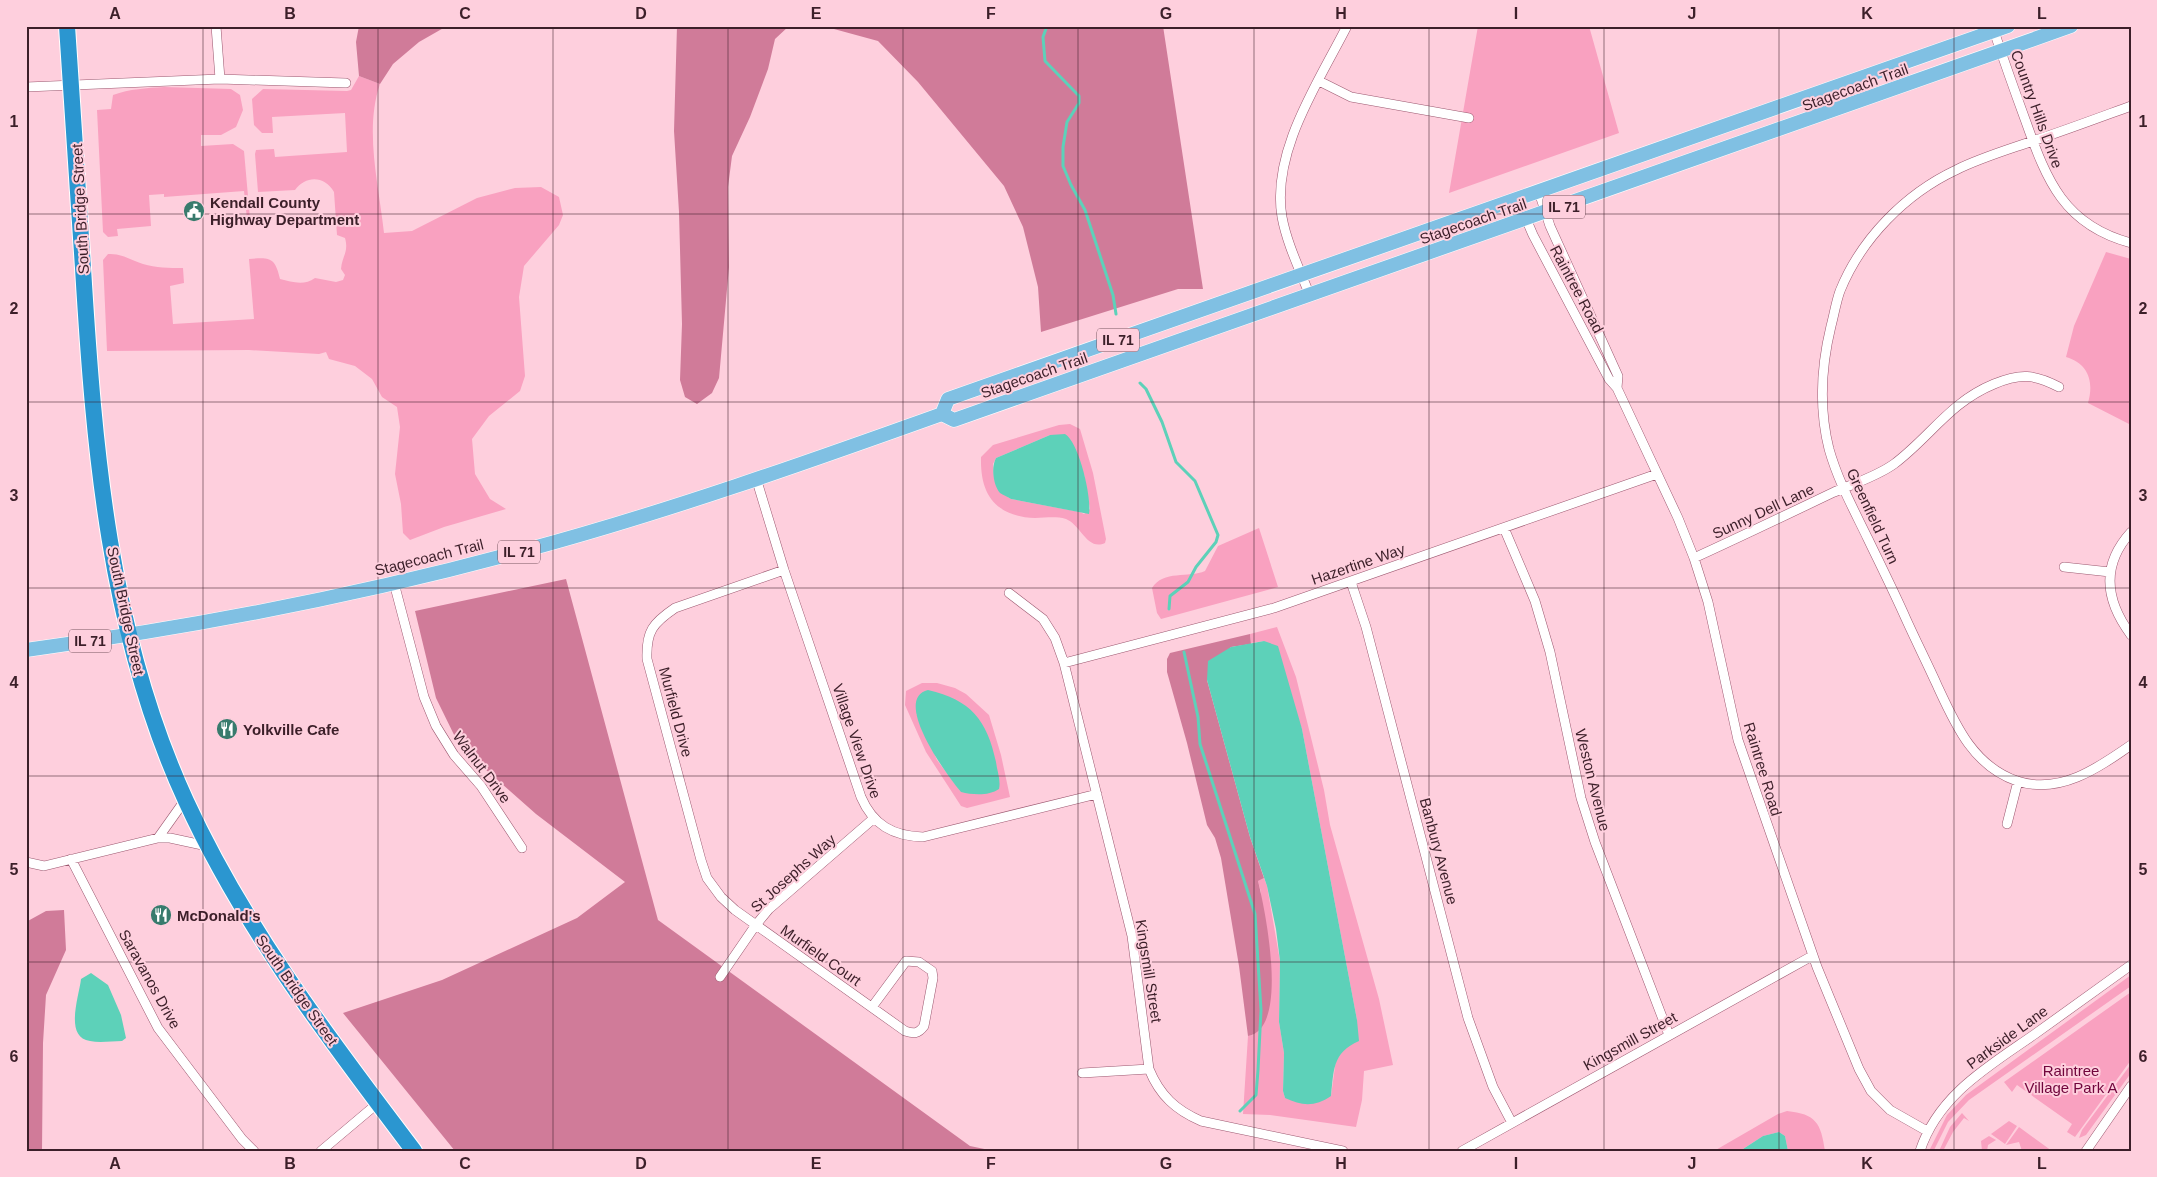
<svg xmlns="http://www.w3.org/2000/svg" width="2157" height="1177" font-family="Arial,sans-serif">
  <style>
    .green { fill: #f9a1c0; fill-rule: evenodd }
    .forest { fill: #d07b99 }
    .water { fill: #5dd1b9 }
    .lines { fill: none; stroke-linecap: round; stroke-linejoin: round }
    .stream { stroke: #5dd1b9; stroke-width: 3 }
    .street-casing { stroke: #9c5870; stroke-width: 10 }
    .primary-casing { stroke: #fff; stroke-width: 15 }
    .highway-casing { stroke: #fff; stroke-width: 18 }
    .street { stroke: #fff; stroke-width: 9 }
    .primary { stroke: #80c0e3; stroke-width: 14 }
    .highway { stroke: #2b96d0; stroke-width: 16 }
    .grid { fill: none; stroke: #3c1f29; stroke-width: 1; stroke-opacity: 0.55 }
    .labels { text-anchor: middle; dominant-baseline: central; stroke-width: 4; stroke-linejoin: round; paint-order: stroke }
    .shield { fill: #fecfdd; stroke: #76545f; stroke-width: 1 }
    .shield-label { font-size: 14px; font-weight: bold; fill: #3c1f29 }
    .street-label { font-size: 15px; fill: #3c1f29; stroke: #fecfdd }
    .poi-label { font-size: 15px; font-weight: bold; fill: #3c1f29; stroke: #fecfdd; text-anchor: start }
    .park-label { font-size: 15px; fill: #70053c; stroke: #fecfdd }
    .neatline { fill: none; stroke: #3c1f29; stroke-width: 2 }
    .grid-label { font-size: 16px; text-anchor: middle; font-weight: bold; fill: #3c1f29 }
  </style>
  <rect width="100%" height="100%" fill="#fecfdd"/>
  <!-- green -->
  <path class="green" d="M 1478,26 L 1589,26 L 1619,133 L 1449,193 Z
    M 359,76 L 380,84 C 364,130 379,185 384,233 L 412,231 L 477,198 L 515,188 L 541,187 L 559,197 L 563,215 L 559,225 L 524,266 L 519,297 L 525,376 L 520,391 L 489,416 L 472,439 L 475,474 L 490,499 L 506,509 L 444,527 L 410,540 L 403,533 L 401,504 L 395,474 L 400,427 L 397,407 L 382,397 L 372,379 L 355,366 L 329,359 L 326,352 L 319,354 L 249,350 L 107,351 L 103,260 L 108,254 C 121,253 130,260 143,264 C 156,268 169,268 183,268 L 184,283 L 170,286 L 173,324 L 254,319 L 249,259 C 270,257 275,257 280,279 C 292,282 304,286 315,278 L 336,282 L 343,280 L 345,275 L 341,269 C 342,256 349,252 345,238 L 337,235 L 334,192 C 325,176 306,175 295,190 L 258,192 L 255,154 L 256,150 L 274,149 L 275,157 L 347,152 L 345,113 L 272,117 L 273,133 L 262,133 L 254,125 L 252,99 L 263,89 L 347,91 L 351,90 Z
    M 164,87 L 231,89 L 240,95 L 243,110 L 236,127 L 221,135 L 201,135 L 201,146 L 233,144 L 244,151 L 250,219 L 247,219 L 244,191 L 164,197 L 164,194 L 149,195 L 151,226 L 117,229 L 118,236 L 108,237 L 103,232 L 97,110 L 111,109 L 113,95 C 130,89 146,88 164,87 Z
    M 2106,252 L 2131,259 L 2131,425 L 2088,403 C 2094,382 2089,364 2066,357 L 2074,326 Z
    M 1070,424 L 1080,429 L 1093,473 L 1106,539 L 1105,543 C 1087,551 1081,525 1066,519 C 1055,516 1046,518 1035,518 C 996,516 980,496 981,457 L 993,445 L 1059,425 ZM 1050,435 L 1084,474 L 1090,509 L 1084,514 L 1080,512 L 1011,499 L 1000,492 L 994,479 L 993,464 L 996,458 Z
    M 1259,528 L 1278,587 L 1161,619 L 1157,613 L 1152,588 C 1163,570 1189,578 1205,571 L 1218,546 Z
    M 1277,627 L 1296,677 L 1324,790 L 1330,825 L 1379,999 L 1393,1065 L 1364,1071 L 1362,1100 L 1356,1127 L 1270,1115 L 1243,1114 L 1248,1036 L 1253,1035 L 1261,892 L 1258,881 L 1264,878 L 1267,886 L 1280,961 L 1279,1022 L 1284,1053 L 1283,1091 L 1285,1098 L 1331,1096 L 1336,1059 L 1346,1047 L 1357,1020 L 1302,729 L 1264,641 L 1251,643 L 1250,634 Z
    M 922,683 L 937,683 L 955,688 L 966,694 L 989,715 L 1001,755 L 1010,797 L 967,808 L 961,806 L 926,752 L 905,705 L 906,691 ZM 916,713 L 961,792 L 937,760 Z
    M 2131,975 L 2131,986 L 1969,1100 L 1948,1122 L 1934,1150 L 1929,1151 L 1947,1115 L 1966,1095 Z
    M 2131,992 L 2131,1060 L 2075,1137 L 2067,1132 L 2072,1124 L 2017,1085 L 2012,1092 L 2004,1082 Z
    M 2131,1064 L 2131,1073 L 2086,1135 L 2079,1138 L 2082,1130 Z
    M 1787,1111 C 1816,1114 1821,1123 1825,1151 L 1788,1151 L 1785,1136 L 1779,1132 L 1763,1136 L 1740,1151 L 1714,1151 L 1778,1114 Z
    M 1962,1113 L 1969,1121 L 1964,1118 L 1953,1132 L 1943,1151 L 1939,1151 L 1950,1127 Z
    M 2009,1121 L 2017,1126 L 2005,1144 L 1991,1134 Z
    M 2019,1127 L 2052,1151 L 2022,1151 L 2019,1142 L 2006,1145 Z
    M 1989,1136 L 1996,1140 L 1988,1145 L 1987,1151 L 1982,1151 L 1981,1141 Z"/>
  <!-- forest -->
  <path class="forest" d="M 359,26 L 447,26 L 419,42 L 393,64 L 380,84 L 359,76 L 356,42 Z
    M 677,26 L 789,26 L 775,39 L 768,69 L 750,117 L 732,156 L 728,187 L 729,267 L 719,378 L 712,393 L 697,404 L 685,397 L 680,380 L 682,324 L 679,212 L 674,131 Z
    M 823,26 L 1163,26 L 1203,289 L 1178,289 L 1041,332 L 1038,287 L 1023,227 L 1004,186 L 918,82 L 878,41 Z
    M 566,579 L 658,920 L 970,1146 L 994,1151 L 455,1151 L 343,1013 L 442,980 L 577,918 L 625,882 L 536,814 L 460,747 L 436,698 L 415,611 Z
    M 1250,634 L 1251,644 L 1231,647 L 1207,680 L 1250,837 L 1264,878 L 1258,881 C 1265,909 1290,1029 1248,1036 L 1239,966 L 1221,858 L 1215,838 L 1207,825 L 1187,743 L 1167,672 L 1167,659 L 1170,653 Z
    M 64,910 L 66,950 L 46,995 L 43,1043 L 42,1151 L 26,1151 L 26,922 L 46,911 Z"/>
  <!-- water -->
  <path class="water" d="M 1065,434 C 1079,442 1092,498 1089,514 L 1011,499 C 1008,497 1003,495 1000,493 C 993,485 991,467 996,458 L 1050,435 Z
    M 1264,641 L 1278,646 L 1302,729 L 1357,1020 L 1359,1041 C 1332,1053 1334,1070 1331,1096 C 1315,1107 1302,1106 1285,1098 L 1283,1091 L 1284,1053 L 1279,1022 L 1280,961 L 1276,929 L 1267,886 L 1250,837 L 1207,680 L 1208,661 L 1231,647 Z
    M 928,690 C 971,700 987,720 996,762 C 997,771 1001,780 999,789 C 989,796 973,795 961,792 C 948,777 891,699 928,690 Z
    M 91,973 L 108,985 L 121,1015 L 126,1038 L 122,1041 C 112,1041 100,1043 90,1041 C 64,1037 79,997 81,979 Z
    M 1779,1132 L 1785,1136 L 1788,1151 L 1740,1151 L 1763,1136 Z"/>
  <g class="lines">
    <!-- stream -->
    <path class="stream" d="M 1047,26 L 1043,37 L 1045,61 L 1079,96 L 1079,103 L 1067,122 L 1063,147 L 1063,166 L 1071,185 L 1085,210 L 1113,295 L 1116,314
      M 1140,383 L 1146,389 L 1162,422 L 1176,462 L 1195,481 L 1218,535 L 1216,542 L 1196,567 L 1188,582 L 1170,596 L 1169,609
      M 1184,652 L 1198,717 L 1200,744 L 1255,914 L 1261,1010 L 1258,1070 L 1256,1095 L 1240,1111"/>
    <!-- street casing -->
    <g class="street-casing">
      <path id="street" d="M 216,26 L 220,79
        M 1994,31 C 2004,61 2015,92 2026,122 C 2047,181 2064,225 2131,243
        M 1319,81 L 1351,97 L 1469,118
        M 26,87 L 220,79 L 346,83
        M 2131,106 C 2098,118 2066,130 2033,141 C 2007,150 1980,158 1956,170 C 1905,194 1861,239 1840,291 C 1836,302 1834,315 1831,326 C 1821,367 1819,409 1829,449 C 1838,481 1854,510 1868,539 C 1881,566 1894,592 1906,619 C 1916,641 1927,663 1937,685 C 1955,724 1973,766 2017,781 C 2060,795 2098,768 2131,745
        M 1539,192 L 1550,226 L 1618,376 L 1617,388
        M 1518,200 L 1533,235 L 1609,379 L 1617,388 L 1678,518 L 1694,558 L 1708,602 L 1738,740 L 1817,967 L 1859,1069 L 1871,1091 L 1890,1110 L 1927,1131
        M 1310,296 C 1300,270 1287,244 1282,217 C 1271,152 1318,83 1347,26
        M 756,478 L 784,570 L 861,797 C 873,825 893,836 923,837 L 1097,794
        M 1504,528 L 1535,601 L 1550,652 L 1581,798 L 1595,842 L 1669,1035
        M 2131,532 C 2101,565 2105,600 2131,635
        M 1694,558 C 1740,537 1786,515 1832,493 C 1852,484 1876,477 1894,464 C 1930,437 1950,402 1994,384 C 2020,373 2034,374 2059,387
        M 2064,567 L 2110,572
        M 784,570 L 675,608 C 653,623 646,631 647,659 L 701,860 L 707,878 L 721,897 L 735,910 L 905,1031 C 914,1034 918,1034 924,1026 L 933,978 L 932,971 L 919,962 L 906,961 L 872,1007
        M 1351,582 L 1366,627 L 1468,1018 L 1493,1087 L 1512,1123
        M 394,583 L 424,697 L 436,726 L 454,755 L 481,786 L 522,848
        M 1009,593 L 1043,619 L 1055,638 L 1064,663 L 1132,936 L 1149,1069 C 1160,1096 1176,1110 1201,1121 L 1343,1151
        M 1064,663 L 1274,608 L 1657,474
        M 2007,824 L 2018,781
        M 158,838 L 185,800
        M 71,859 L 158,1028 L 242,1139 L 254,1151
        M 26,862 L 44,866 L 158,838 L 170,838 L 207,846
        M 720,977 L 755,926 L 769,909 L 873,819
        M 1082,1073 L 1149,1069
        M 321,1151 L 378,1103
        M 1462,1151 L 1812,956
        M 1920,1151 C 1938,1095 1989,1066 2035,1034 C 2067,1011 2099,988 2131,965
        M 2086,1151 L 2131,1086"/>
    </g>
    <!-- primary casing -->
    <g class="primary-casing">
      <path id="primary" d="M 942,414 L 954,420 L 2071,26
        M 26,650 C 195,627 362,595 526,550 C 667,512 805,463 942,414 L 948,399 L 2008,26"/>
    </g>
    <!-- highway casing -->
    <g class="highway-casing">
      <path id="highway" d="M 67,26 C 73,107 78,188 83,268 C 94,449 109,634 186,801 C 244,928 330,1040 414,1151"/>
    </g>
    <!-- street -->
    <use href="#street" class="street"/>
    <!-- primary -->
    <use href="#primary" class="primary"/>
    <!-- highway -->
    <use href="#highway" class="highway"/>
  </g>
  <!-- grid -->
  <path class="grid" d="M 203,26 L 203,1151M 378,26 L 378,1151M 553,26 L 553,1151M 728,26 L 728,1151M 903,26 L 903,1151M 1078,26 L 1078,1151M 1254,26 L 1254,1151M 1429,26 L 1429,1151M 1604,26 L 1604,1151M 1779,26 L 1779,1151M 1954,26 L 1954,1151M 26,214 L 2131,214M 26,402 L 2131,402M 26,588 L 2131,588M 26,776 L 2131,776M 26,962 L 2131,962"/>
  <!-- icons -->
  <defs>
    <g id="civic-disc" transform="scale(1.125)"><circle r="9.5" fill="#387b6d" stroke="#fecfdd"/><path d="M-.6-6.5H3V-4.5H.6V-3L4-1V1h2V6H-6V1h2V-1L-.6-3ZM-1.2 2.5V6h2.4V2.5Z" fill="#fff"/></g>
    <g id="restaurant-disc" transform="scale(1.125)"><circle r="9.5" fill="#387b6d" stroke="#fecfdd"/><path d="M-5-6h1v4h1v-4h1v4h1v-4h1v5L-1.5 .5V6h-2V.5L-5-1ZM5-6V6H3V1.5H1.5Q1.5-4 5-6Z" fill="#fff"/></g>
  </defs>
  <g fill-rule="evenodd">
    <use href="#civic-disc" x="194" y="211"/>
    <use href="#restaurant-disc" x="227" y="729"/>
    <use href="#restaurant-disc" x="161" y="915"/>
  </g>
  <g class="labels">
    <!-- shield labels -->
    <g class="shield">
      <rect x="1543" y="195.5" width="42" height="23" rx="4"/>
      <rect x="1097" y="328.5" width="42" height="23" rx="4"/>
      <rect x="498" y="540.5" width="42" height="23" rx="4"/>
      <rect x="69" y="629.5" width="42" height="23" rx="4"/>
    </g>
    <g class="shield-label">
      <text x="1564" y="207">IL 71</text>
      <text x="1118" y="340">IL 71</text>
      <text x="519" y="552">IL 71</text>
      <text x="90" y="641">IL 71</text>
    </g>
    <!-- street labels -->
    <g class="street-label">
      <text transform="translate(1855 87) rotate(-20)">Stagecoach Trail</text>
      <text transform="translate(2037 109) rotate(70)">Country Hills Drive</text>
      <text transform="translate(80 209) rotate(-93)">South Bridge Street</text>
      <text transform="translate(1473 221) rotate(-19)">Stagecoach Trail</text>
      <text transform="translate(1577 289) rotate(62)">Raintree Road</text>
      <text transform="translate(1034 375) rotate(-19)">Stagecoach Trail</text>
      <text transform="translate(1763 511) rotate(-25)">Sunny Dell Lane</text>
      <text transform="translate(1873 516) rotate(65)">Greenfield Turn</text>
      <text transform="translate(429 557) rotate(-14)">Stagecoach Trail</text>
      <text transform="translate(1358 564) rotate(-19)">Hazertine Way</text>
      <text transform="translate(126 611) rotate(78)">South Bridge Street</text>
      <text transform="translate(676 712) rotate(75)">Murfield Drive</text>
      <text transform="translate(857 741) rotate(71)">Village View Drive</text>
      <text transform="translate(482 767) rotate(53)">Walnut Drive</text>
      <text transform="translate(1763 769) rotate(73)">Raintree Road</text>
      <text transform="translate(1593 780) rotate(76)">Weston Avenue</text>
      <text transform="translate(1439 851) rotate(75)">Banbury Avenue</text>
      <text transform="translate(793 873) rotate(-42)">St Josephs Way</text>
      <text transform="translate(821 955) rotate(35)">Murfield Court</text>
      <text transform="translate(1149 971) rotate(81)">Kingsmill Street</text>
      <text transform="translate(150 979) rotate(61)">Saravanos Drive</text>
      <text transform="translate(297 990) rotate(55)">South Bridge Street</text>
      <text transform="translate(2007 1037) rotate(-36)">Parkside Lane</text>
      <text transform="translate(1630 1041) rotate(-29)">Kingsmill Street</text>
    </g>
    <!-- poi labels -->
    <g class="poi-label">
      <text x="210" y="202">Kendall County<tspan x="210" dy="17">Highway Department</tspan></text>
      <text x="243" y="729">Yolkville Cafe</text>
      <text x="177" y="915">McDonald's</text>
    </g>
    <!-- park labels -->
    <g class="park-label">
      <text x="2071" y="1070">Raintree<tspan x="2071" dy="17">Village Park A</tspan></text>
    </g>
  </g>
  <!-- border -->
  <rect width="2157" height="1177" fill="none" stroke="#fecfdd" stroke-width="55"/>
  <rect x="28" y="28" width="2102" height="1122" class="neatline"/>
  <g class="grid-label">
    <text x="115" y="19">A</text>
    <text x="290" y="19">B</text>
    <text x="465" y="19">C</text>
    <text x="641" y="19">D</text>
    <text x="816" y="19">E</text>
    <text x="991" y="19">F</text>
    <text x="1166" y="19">G</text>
    <text x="1341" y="19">H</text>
    <text x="1516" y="19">I</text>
    <text x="1692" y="19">J</text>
    <text x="1867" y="19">K</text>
    <text x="2042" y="19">L</text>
    <text x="14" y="127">1</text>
    <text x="2143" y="127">1</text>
    <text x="14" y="314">2</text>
    <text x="2143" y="314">2</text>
    <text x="14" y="501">3</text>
    <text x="2143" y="501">3</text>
    <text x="14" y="688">4</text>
    <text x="2143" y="688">4</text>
    <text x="14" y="875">5</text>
    <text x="2143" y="875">5</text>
    <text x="14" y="1062">6</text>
    <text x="2143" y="1062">6</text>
    <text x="115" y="1169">A</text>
    <text x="290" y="1169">B</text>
    <text x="465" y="1169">C</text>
    <text x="641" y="1169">D</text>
    <text x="816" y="1169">E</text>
    <text x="991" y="1169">F</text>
    <text x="1166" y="1169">G</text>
    <text x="1341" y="1169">H</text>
    <text x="1516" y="1169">I</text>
    <text x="1692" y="1169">J</text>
    <text x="1867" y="1169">K</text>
    <text x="2042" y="1169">L</text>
  </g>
</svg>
